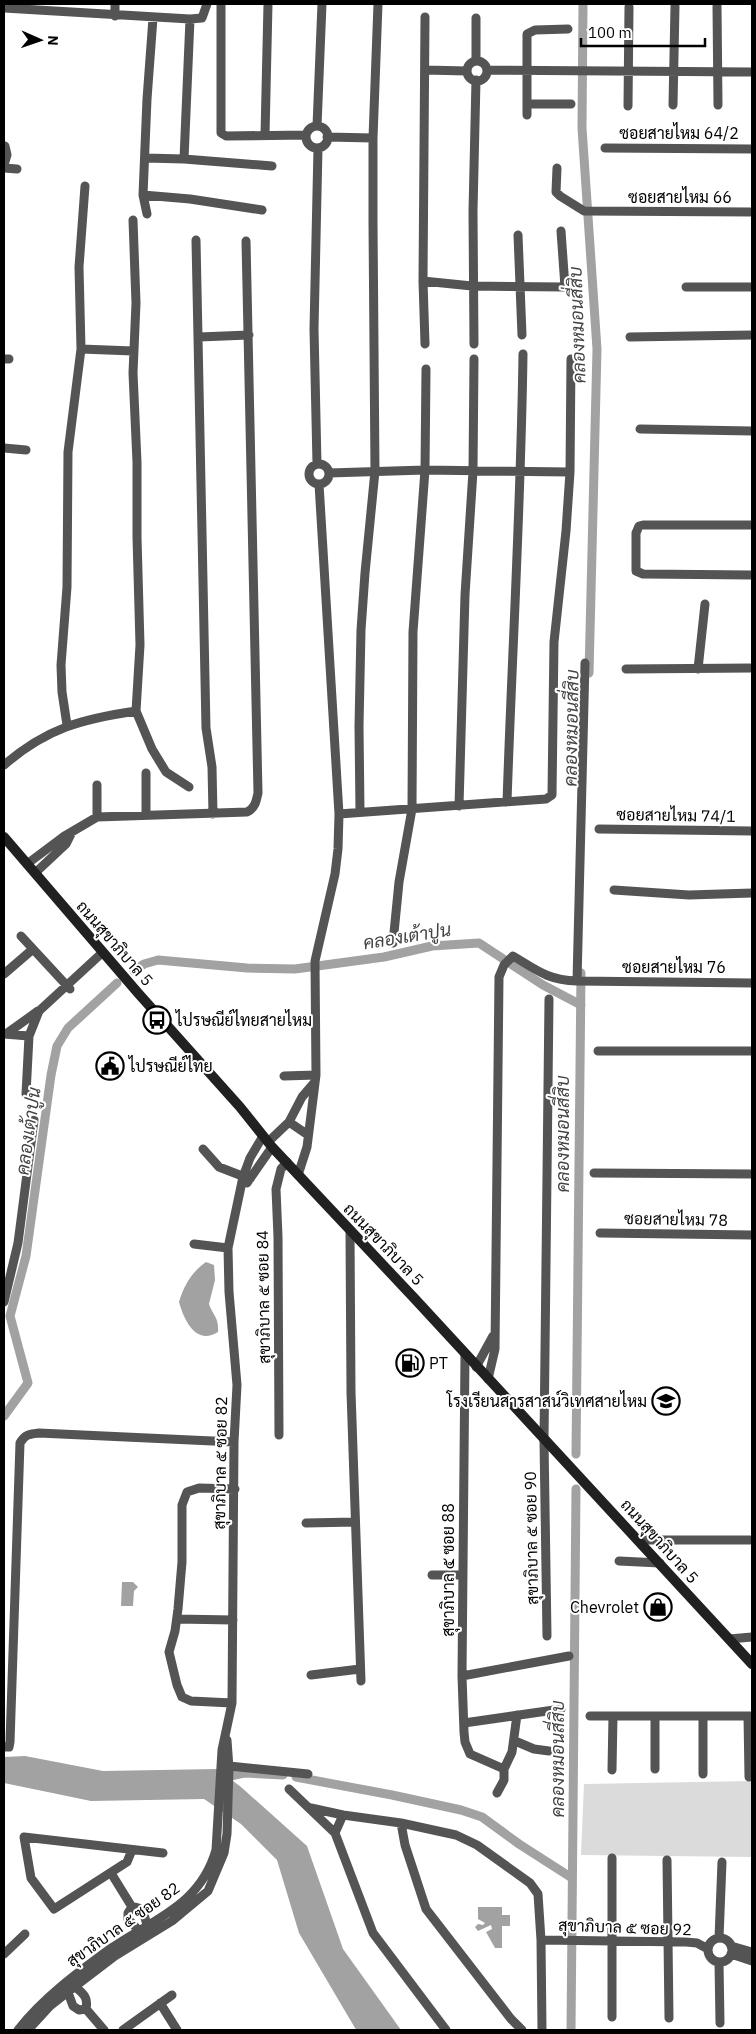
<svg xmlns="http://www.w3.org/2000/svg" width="756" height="2034" font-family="'IBM Plex Sans',Sarabun,sans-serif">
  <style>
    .green { fill: #dbdbdb }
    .water { fill: #a2a2a2 }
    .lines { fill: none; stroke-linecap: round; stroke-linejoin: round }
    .canal { stroke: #a2a2a2; stroke-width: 9 }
    .minor { stroke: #545454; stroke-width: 9 }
    .secondary { stroke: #212121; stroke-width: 10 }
    .labels { text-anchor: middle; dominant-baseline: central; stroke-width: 4; stroke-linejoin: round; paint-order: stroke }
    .street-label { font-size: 16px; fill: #000; stroke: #fff }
    .poi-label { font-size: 16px; fill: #000; stroke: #fff; text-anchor: start }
    .water-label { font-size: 18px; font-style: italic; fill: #434343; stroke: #fff }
  </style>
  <rect width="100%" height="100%" fill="#fff"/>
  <!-- green -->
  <path class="green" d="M 752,1781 L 752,1857 L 581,1855 L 584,1784 Z"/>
  <!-- water -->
  <path class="water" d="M 206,1262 L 214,1265 L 215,1280 L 209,1304 C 213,1316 219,1317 218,1332 C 196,1346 184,1320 179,1302 C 184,1285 192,1272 206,1262 Z
    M 122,1582 L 133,1582 L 138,1587 L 134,1591 L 133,1606 L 121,1606 Z
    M 25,1756 L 103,1771 L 217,1769 L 241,1787 L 307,1846 L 343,1949 L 401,2030 L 357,2030 L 355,2028 L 299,1933 L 277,1860 L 241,1824 L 204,1799 L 91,1801 L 4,1783 L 4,1757 Z
    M 478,1907 L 502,1907 L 502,1915 L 510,1915 L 510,1926 L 502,1926 L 502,1948 L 495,1948 L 486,1932 L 492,1929 L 491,1925 L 478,1931 L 475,1927 L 478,1924 L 483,1925 L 485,1923 L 478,1919 Z"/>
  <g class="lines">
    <!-- canal -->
    <path class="canal" d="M 583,4 L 582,128 L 597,349 L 589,673
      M 134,971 L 144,964 L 158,960 L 247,968 L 295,969 L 384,957 L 432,946 L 479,943 L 543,985 L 581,1005
      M 4,1416 L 28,1383 L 10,1316 L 26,1256 L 51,1075 L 57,1046 L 68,1028 L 117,983
      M 576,1454 L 581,973
      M 296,1777 L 392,1795 L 461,1810 L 482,1817 L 519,1844 L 572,1878
      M 222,1778 L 244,1773 L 283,1775
      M 571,2030 L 576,1489"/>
    <!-- minor -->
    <path class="minor" d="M 115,4 L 115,16
      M 221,4 L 221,133 L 226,136 L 306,135
      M 717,6 L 718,105
      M 4,8 L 190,19 L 202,18 L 207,4
      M 476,18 L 476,61
      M 190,19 L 184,159 L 272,166
      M467 71a10 10 0 1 1 20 0a10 10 0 1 1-20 0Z
      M 425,70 L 467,71
      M 487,70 L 752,72
      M 527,104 L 571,104
      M 673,105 L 675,6
      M 628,106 L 629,7
      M 527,115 L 527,34 L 535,30 L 568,29
      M 317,126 L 322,4
      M306 137a11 11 0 1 1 22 0a11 11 0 1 1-22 0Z
      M 265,135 L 268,4
      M 327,137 L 373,138
      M 605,148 L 752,149
      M 145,158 L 184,159
      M 4,165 L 7,155 L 5,146
      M 4,168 L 17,169
      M 557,168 L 556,192 L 560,196 L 584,211 L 752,212
      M 143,195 L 190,199 L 262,210
      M 147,214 L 143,195 L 147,99 L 153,18
      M 518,235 L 522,335
      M 196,240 L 206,728 L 212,767 L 213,814
      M 423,281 L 472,286 L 565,287 L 561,231
      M 686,287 L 752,287
      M 199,337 L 249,335
      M 630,337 L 752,335
      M 425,344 L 423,281 L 425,17
      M 474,344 L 473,211 L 476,80
      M 81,349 L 133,351
      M 4,359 L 9,359
      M 640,429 L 752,431
      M 4,448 L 26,450
      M 317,464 L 314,329 L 318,148
      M309 474a10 10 0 1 1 20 0a10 10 0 1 1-20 0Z
      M 329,473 L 425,470 L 570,472
      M 752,525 L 643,525 L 639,526 L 636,533 L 636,571 L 643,574 L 752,575
      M 585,663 L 577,981 L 752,983
      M 626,669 L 752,668
      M 698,669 L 705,604
      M 136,711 L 152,749 L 166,772 L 189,787
      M 67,725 L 62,692 L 61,665 L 67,587 L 68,452 L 81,349 L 79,267 L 85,186
      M 4,765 C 47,728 82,719 136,711 L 140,645 L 137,537 L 137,462 L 133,373 L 136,303 L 133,220
      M 146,773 L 146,815
      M 97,785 L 97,817
      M 507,802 C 512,653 521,504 523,354
      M 459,806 L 465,595 L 473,471 L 474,359
      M 360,812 L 359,726 L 361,630 L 365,573 L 375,471 L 373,222 L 373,138 L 378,4
      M 339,814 L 546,799 L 552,795 L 554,642 L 566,531 L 570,472 L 571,359
      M 599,829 L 752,831
      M 27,864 L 63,837 L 97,817 L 247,812 C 255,808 256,802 258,793 L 246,241
      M 35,873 L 66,844 L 71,834
      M 614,890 L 689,895 L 752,893
      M 21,936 L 70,989
      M 393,943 L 399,882 L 412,809 L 413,632 L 425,470 L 426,369
      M 4,974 L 33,949
      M 4,1034 L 29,1036
      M 6,1034 L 38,1011
      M 598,1051 L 752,1051
      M 284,1076 L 316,1075
      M 26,1094 L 29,1036 L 39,1011 L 103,952
      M 289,1122 L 308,1135
      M 268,1142 L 289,1122 L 302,1097 L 314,1083
      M 203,1149 L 219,1167 L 250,1179
      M 594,1173 L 752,1174
      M 298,1175 L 307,1147 L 316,1075 L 315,961 L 335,874 L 338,849 L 339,814 L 319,484
      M 247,1183 L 272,1147
      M 350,1232 L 351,1392 L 361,1681
      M 600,1233 L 752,1235
      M 194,1244 L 228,1248
      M 4,1302 L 18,1243 L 34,1120
      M 465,1354 L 462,1676 L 569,1656
      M 476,1367 L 493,1336
      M 488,1379 L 495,1349 L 499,977 L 504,965 L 513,956 C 538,971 548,980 577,981
      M 279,1435 L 278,1237 L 276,1189 L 281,1169 L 287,1162
      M 306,1523 L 355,1522
      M 639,1540 L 752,1540
      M 619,1561 L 660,1563
      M 432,1575 L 463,1575
      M 177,1619 L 233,1620
      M 547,1636 L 544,1440 L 549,999
      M 729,1639 L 752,1637
      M 311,1675 L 360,1669
      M 462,1676 L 464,1732 L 465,1742 L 470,1754 L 504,1769
      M 232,1703 L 191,1701 L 182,1697 L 177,1685 L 169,1652 L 175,1631 L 178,1609 L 182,1562 L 182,1505 L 187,1492 L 199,1488 L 235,1489
      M 590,1716 L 752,1716
      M 655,1716 L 655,1769
      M 703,1716 L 703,1774
      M 748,1716 L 749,1777
      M 464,1723 L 561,1709
      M 515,1741 L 534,1749 L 549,1751
      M 4,1747 L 9,1747 L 10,1742 L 20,1443 C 25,1434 30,1434 39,1433 L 234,1442
      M 229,1766 L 308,1774
      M 612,1770 L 613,1716
      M 289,1789 L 335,1833 L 373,1933 L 446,2030
      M 497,1793 L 504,1780 L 504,1769 L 512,1752 L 517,1715
      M 311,1808 L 343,1815 L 401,1823 L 456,1835 L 477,1845 L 530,1883 L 538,1894 L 541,1940 L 542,2030
      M 401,1823 L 405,1845 L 426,1909 L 511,2019 L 522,2030
      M 335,1833 L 343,1815
      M 132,1850 L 127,1862 L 54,1909 L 31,1878 L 24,1837 L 163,1853
      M 667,1860 L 669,2018
      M 111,1873 L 132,1907
      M 132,1907 L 128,1913 L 128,1919 L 142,1934
      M 132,1907 C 147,1907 143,1919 149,1929
      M 719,1938 L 722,1862
      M708 1950a12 12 0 1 1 24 0a12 12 0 1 1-24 0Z
      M 541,1940 L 686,1942 L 697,1943 L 708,1949
      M 731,1946 L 752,1952
      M 4,1954 L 25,1934
      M 731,1954 L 752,1961
      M 719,1962 L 720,2023
      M 72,1983 C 80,1993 89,1994 86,2009
      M 66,1987 L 73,2006 L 79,2010 L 86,2009
      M 160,2003 L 177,2030
      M 86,2009 L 104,2030
      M 612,2017 L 612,1858
      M 18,2030 C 43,1998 77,1973 110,1949 C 153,1919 200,1906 216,1850 L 222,1750 L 232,1703 L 234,1442 L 237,1385 L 229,1292 L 228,1248 L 243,1177 L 250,1158 L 263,1136
      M 28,2030 L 50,2006 L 69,1991 L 115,1956 L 172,1921 L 208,1891 L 224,1853 L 227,1834 L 229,1768 L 227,1740
      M 123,2030 L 172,1995"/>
    <!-- secondary -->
    <path class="secondary" d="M 4,837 L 138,993 L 240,1107 L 272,1147 L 415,1299 L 752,1664"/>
  </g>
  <!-- icons -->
  <defs>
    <g id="bus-ring" transform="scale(1.4375)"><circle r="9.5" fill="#fff" stroke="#000" stroke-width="1.5"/><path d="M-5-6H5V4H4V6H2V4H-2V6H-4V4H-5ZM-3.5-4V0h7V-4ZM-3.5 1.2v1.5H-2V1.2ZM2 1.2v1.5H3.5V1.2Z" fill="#000"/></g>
    <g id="civic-ring" transform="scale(1.4375)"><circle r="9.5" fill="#fff" stroke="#000" stroke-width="1.5"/><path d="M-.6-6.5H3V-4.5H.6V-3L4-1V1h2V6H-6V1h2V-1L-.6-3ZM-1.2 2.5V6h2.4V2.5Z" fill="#000"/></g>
    <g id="fuel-ring" transform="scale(1.4375)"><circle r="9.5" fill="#fff" stroke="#000" stroke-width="1.5"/><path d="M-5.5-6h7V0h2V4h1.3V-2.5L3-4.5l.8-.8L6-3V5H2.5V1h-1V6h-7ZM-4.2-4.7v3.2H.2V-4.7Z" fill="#000"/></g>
    <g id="school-ring" transform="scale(1.4375)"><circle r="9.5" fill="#fff" stroke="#000" stroke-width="1.5"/><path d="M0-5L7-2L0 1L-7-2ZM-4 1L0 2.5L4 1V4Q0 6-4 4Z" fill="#000"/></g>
    <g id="shop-ring" transform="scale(1.4375)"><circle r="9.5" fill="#fff" stroke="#000" stroke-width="1.5"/><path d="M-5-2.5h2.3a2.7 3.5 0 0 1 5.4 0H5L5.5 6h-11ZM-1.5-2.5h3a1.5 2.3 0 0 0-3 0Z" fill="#000"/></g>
  </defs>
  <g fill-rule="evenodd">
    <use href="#bus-ring" x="157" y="1020"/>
    <use href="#civic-ring" x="110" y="1066"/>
    <use href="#fuel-ring" x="410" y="1363"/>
    <use href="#school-ring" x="666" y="1401"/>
    <use href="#shop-ring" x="658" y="1607"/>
  </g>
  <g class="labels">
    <!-- street labels -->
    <g class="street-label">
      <text x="679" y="133">ซอยสายไหม 64/2</text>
      <text x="680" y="197">ซอยสายไหม 66</text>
      <text transform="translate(676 815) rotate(1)">ซอยสายไหม 74/1</text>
      <text transform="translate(115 943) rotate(49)">ถนนสุขาภิบาล 5</text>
      <text x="674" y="967">ซอยสายไหม 76</text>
      <text transform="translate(676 1219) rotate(1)">ซอยสายไหม 78</text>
      <text transform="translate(384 1244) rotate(46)">ถนนสุขาภิบาล 5</text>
      <text transform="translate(263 1297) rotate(-91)">สุขาภิบาล ๕ ซอย 84</text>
      <text transform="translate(220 1463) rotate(-89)">สุขาภิบาล ๕ ซอย 82</text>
      <text transform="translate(531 1538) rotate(-91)">สุขาภิบาล ๕ ซอย 90</text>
      <text transform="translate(660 1541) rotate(48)">ถนนสุขาภิบาล 5</text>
      <text transform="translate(448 1570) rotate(-90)">สุขาภิบาล ๕ ซอย 88</text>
      <text transform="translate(123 1924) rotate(-35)">สุขาภิบาล ๕ ซอย 82</text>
      <text transform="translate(625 1927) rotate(2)">สุขาภิบาล ๕ ซอย 92</text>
    </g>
    <!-- poi labels -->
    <g class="poi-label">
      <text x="176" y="1020">ไปรษณีย์ไทยสายไหม</text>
      <text x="129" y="1066">ไปรษณีย์ไทย</text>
      <text x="429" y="1363">PT</text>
      <text x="647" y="1401" text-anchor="end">โรงเรียนสารสาสน์วิเทศสายไหม</text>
      <text x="639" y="1607" text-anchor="end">Chevrolet</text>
    </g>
    <!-- water labels -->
    <g class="water-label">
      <text transform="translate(577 325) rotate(-92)">คลองหมอนสี่สิบ</text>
      <text transform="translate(571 728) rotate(-89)">คลองหมอนสี่สิบ</text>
      <text transform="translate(407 936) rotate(-9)">คลองเต้าปูน</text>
      <text transform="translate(28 1131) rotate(-82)">คลองเต้าปูน</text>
      <text transform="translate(562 1134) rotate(-90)">คลองหมอนสี่สิบ</text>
      <text transform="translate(557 1759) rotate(-90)">คลองหมอนสี่สิบ</text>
    </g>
  </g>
  <!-- border -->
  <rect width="756" height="2034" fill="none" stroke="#000000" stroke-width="10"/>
  <!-- north arrow -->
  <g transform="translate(40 40) rotate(92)" stroke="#ffffff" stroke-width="4" paint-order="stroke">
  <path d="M0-4L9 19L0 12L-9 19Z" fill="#000000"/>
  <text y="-8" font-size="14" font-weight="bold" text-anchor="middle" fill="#000000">N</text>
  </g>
  <!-- scale -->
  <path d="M581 38v8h124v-8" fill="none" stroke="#000000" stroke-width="2.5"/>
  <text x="588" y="38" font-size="15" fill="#000000" stroke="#ffffff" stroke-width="4" paint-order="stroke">100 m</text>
</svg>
